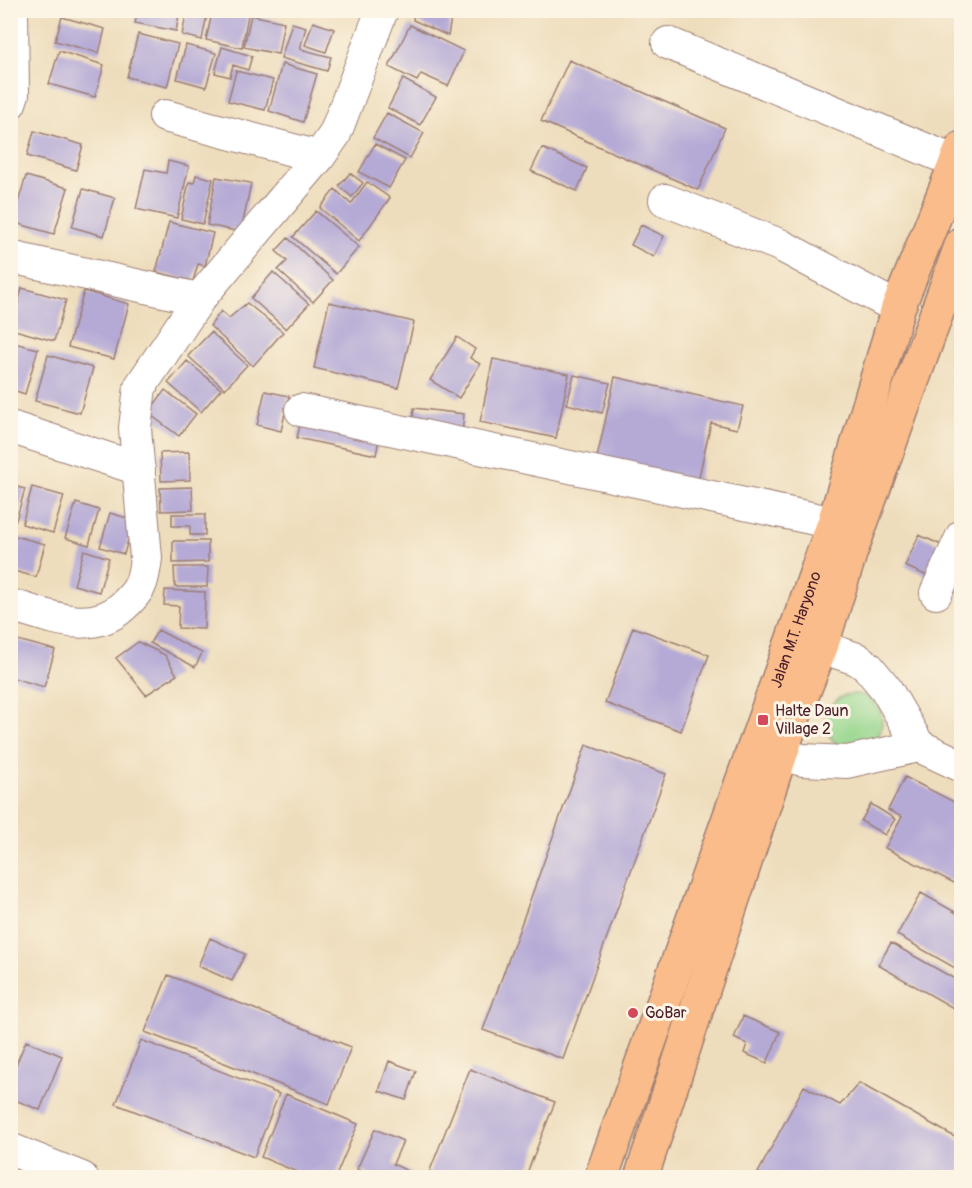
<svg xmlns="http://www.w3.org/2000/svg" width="972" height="1188" font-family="Pangolin,sans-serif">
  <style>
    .green { fill: #95d58c; stroke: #707a5c; stroke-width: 1.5 }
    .building { fill: #b5aad6 }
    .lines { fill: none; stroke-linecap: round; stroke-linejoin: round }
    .minor-casing { stroke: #9c7e74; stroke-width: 34 }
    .major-casing { stroke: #9c7e74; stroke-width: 36 }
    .minor { stroke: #fff; stroke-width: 32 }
    .major { stroke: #f9bc8a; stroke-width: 33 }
    .poi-dot { fill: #d1495b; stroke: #fcf5e5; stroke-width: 2 }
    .labels { text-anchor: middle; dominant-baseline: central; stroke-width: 6; stroke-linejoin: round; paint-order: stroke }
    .street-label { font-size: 16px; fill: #4a1f2b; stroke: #fcf5e5 }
    .poi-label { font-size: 16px; fill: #4a1f2b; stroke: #fcf5e5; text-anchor: start }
  </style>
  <rect width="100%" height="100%" fill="#fcf5e5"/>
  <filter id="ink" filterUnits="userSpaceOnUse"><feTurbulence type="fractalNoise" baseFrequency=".0167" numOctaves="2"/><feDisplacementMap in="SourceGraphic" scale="12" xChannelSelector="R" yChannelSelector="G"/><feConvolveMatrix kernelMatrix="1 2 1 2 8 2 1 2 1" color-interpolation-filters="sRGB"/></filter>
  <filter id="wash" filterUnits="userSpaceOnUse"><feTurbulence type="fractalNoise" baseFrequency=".008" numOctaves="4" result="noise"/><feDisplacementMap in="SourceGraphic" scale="24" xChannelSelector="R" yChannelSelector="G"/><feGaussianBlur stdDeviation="1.35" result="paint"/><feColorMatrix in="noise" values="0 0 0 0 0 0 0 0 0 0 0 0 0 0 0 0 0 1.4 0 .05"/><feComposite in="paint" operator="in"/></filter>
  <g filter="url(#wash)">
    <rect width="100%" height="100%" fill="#eeddbc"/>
    <!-- green -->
    <path class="green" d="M826 722a28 28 0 1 1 56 0a28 28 0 1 1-56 0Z"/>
    <g id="blocks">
      <!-- building -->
      <path class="building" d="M 138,10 L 180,10 L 176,31 L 135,23 Z
        M 187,10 L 208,10 L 202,40 L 182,35 Z
        M 224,10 L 249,10 L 242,48 L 206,40 L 212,13 L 223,15 Z
        M 414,10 L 452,12 L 448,36 L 413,20 Z
        M 251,15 L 284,22 L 278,54 L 244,47 Z
        M 62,17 L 105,29 L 99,53 L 55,41 Z
        M 313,22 L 334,29 L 326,52 L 305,45 Z
        M 292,23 L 306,27 L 300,49 L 331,57 L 327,71 L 281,58 Z
        M 410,25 L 464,51 L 448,86 L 421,74 L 417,81 L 389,67 Z
        M 138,34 L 178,44 L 167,87 L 127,77 Z
        M 186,45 L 216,53 L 206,87 L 177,79 Z
        M 222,47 L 252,56 L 248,70 L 233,65 L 230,77 L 215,73 Z
        M 59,51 L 104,65 L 95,97 L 49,84 Z
        M 569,60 L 725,128 L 698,190 L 541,121 Z
        M 282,64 L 317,74 L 303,122 L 269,111 Z
        M 236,71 L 273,80 L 265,110 L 228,101 Z
        M 403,79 L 436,97 L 420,125 L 388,108 Z
        M 387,113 L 424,133 L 410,158 L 373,138 Z
        M 34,131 L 83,145 L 76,170 L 27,156 Z
        M 375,144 L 405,160 L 389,188 L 359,172 Z
        M 542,148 L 587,168 L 577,191 L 531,171 Z
        M 168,161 L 189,166 L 177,218 L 136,209 L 145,169 L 166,173 Z
        M 350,173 L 363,183 L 352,197 L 339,186 Z
        M 196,175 L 213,179 L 203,224 L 181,219 L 189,182 L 194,183 Z
        M 26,176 L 68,188 L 54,234 L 12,222 Z
        M 216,177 L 251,183 L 241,232 L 207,225 Z
        M 367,182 L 390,198 L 359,241 L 320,208 L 335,189 L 351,204 Z
        M 83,189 L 115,198 L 104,236 L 72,227 Z
        M 316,211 L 359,247 L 336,274 L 293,237 Z
        M 169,222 L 213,233 L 205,266 L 198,264 L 193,281 L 156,272 Z
        M 641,225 L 664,236 L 654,257 L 631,245 Z
        M 288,238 L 333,280 L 313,302 L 278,270 L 287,261 L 276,251 Z
        M 273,272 L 309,304 L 286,329 L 251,298 Z
        M 22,288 L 66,300 L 54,341 L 11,329 Z
        M 84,291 L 129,304 L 114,359 L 68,347 Z
        M 329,302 L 414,322 L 398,388 L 314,368 Z
        M 247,303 L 283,332 L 253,366 L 210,326 L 221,311 L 229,318 Z
        M 211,332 L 247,365 L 225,389 L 188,356 Z
        M 457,337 L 475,349 L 470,358 L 480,364 L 459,398 L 430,380 Z
        M 10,342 L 38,349 L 25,394 L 10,389 Z
        M 48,355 L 93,368 L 80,413 L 35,401 Z
        M 493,359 L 569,374 L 556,438 L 480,422 Z
        M 187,361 L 221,389 L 201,412 L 168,383 Z
        M 574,375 L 610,383 L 602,413 L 567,404 Z
        M 615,377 L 743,406 L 737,429 L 711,423 L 698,481 L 597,458 Z
        M 165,390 L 196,414 L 179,436 L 148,413 Z
        M 265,391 L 289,396 L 281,431 L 257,425 Z
        M 414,408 L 464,414 L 462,434 L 412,428 Z
        M 302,417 L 380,434 L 376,455 L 297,438 Z
        M 189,452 L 190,480 L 161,481 L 160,453 Z
        M 10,485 L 25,489 L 16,520 L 10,519 Z
        M 32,487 L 64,496 L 53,533 L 22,524 Z
        M 192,487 L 193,510 L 161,511 L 160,488 Z
        M 76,503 L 99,510 L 89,545 L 65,538 Z
        M 110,513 L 134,520 L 124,554 L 100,547 Z
        M 172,514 L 205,514 L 205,535 L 190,535 L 190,526 L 172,526 Z
        M 919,535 L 946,547 L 932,578 L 905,566 Z
        M 15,536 L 45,544 L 36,577 L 10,570 L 10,552 Z
        M 173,541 L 208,541 L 208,562 L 173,563 Z
        M 84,550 L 109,558 L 99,592 L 74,585 Z
        M 174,567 L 208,567 L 207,587 L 175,587 Z
        M 165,590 L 205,592 L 204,629 L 178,628 L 179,606 L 164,605 Z
        M 633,627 L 709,655 L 681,731 L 605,703 Z
        M 158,630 L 202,653 L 195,667 L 150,643 Z
        M 10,638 L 55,650 L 44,687 L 10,677 Z
        M 138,642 L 165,655 L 177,675 L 146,695 L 116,658 Z
        M 586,745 L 666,774 L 563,1059 L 483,1030 Z
        M 905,777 L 962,806 L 962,887 L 885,848 L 902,817 L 888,810 Z
        M 871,804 L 895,819 L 885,835 L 861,821 Z
        M 921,893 L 962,916 L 962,972 L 897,935 Z
        M 210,938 L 245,954 L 232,981 L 198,966 Z
        M 891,943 L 962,983 L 962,1013 L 878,965 Z
        M 168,975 L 351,1047 L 329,1104 L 145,1032 Z
        M 743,1016 L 780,1032 L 767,1063 L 744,1053 L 747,1044 L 734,1038 Z
        M 141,1040 L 279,1094 L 254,1157 L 116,1104 Z
        M 26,1041 L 62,1056 L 40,1110 L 10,1098 L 10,1079 Z
        M 389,1061 L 416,1071 L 406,1100 L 379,1091 Z
        M 470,1069 L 555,1102 L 525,1178 L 441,1178 L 429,1173 Z
        M 859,1083 L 962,1141 L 962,1178 L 767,1178 L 758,1173 L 804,1086 L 840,1105 Z
        M 286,1094 L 358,1124 L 335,1178 L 312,1178 L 261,1157 Z
        M 375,1129 L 403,1141 L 393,1164 L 422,1178 L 375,1178 L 357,1169 Z"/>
    </g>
  </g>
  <g filter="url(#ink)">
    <use href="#blocks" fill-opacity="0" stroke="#9c7e74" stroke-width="1.5"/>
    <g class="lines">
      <!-- minor casing -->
      <g class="minor-casing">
        <path id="minor" d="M 668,43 L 956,162
          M 10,103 L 13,94 L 12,10
          M 165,116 L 319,157
          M 665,200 L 780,245 L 898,308
          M 10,257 L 199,299
          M 301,410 L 834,523
          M 10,427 L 139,469
          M 936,593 L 962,536
          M 10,605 C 47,615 90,636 122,607 C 141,590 143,583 146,558 L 135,428 L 140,387 L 199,299 L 319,157 L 335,134 L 382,10
          M 821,647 L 857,659 L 868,667 L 886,689 L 919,746 L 962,766
          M 781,755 L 803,760 L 847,762 L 919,746
          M 10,1149 L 82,1178"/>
      </g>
      <!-- major casing -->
      <g class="major-casing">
        <g id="major">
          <path id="s1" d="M 601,1178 L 834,523 L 898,308 L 962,148"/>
          <path d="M 641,1178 L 789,729 L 821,647 L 850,554 L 962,243"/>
        </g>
      </g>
      <!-- minor -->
      <use href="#minor" class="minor"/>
      <!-- major -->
      <use href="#major" class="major"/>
    </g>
  </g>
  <!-- markers -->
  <g class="poi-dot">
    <rect x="757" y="714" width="12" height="12" rx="3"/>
    <circle cx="633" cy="1013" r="6"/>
  </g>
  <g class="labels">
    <!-- street labels -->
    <g class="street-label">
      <text stroke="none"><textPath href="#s1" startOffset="582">Jalan M.T. Haryono</textPath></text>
    </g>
    <!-- poi labels -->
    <g class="poi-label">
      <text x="775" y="711">Halte Daun<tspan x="775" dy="18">Village 2</tspan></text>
      <text x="645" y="1013">GoBar</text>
    </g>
  </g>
  <!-- margin -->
  <rect width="972" height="1188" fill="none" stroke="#fcf5e5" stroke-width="36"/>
</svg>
